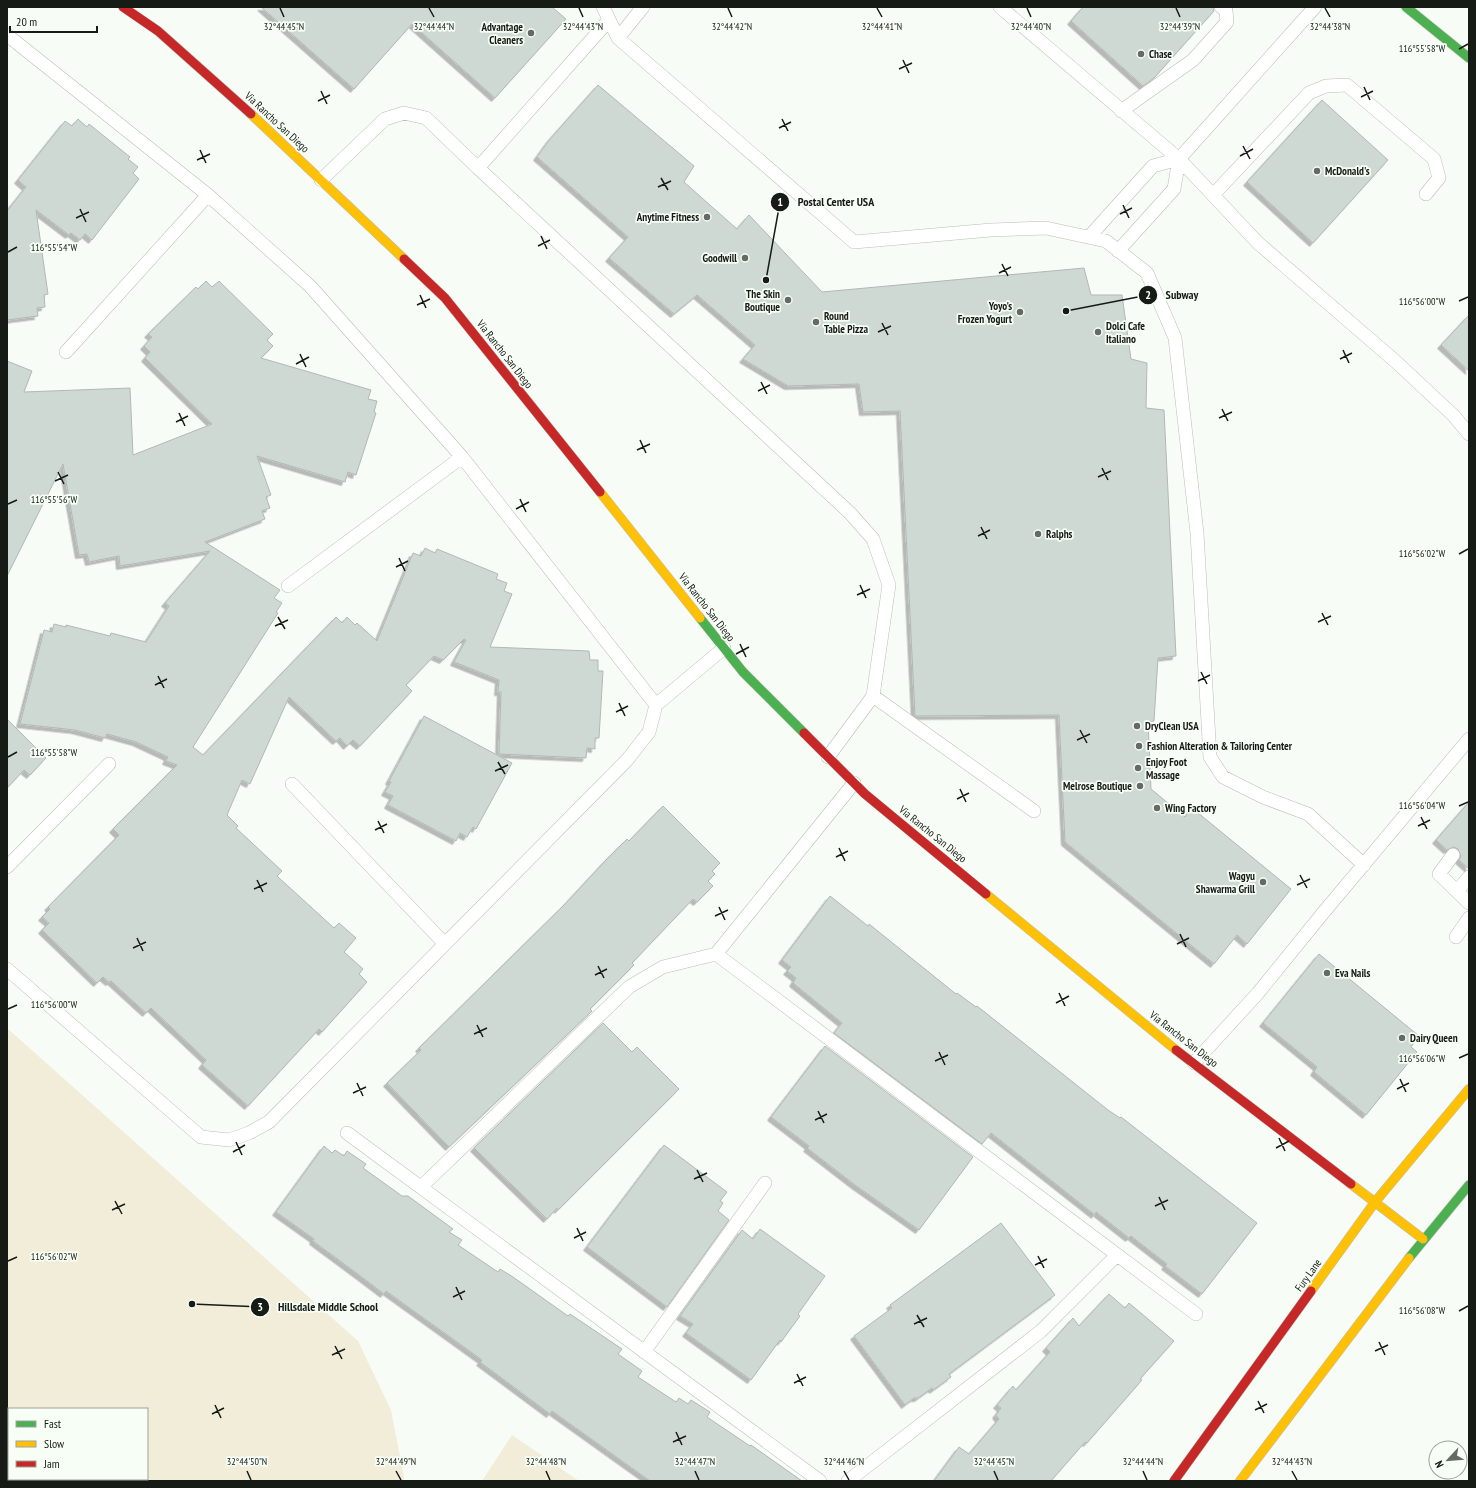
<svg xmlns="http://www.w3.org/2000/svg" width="1476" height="1488" font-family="'PT Sans Narrow',sans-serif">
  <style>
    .green { fill: #f1edd9; fill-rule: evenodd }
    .building { fill: #cdd9d2; stroke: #b3b8b4; filter: url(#shadow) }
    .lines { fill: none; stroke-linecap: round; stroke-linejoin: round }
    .lane-casing { stroke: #babeb9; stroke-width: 14 }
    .fast-casing { stroke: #babeb9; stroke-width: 10 }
    .slow-casing { stroke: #babeb9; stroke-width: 10 }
    .jam-casing { stroke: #babeb9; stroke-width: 10 }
    .lane { stroke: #fefffe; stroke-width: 13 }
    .fast { stroke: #4caf50; stroke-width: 9 }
    .slow { stroke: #ffc107; stroke-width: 9 }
    .jam { stroke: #c62828; stroke-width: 9 }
    .ticks { fill: none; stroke: #161b15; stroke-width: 1.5 }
    .poi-dot { fill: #656a64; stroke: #f7fef5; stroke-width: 1.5 }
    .labels { text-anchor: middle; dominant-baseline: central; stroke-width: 3.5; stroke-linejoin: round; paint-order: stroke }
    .poi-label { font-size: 11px; font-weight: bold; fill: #161b15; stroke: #f7fef5; text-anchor: start }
    .street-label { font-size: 11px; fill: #161b15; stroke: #f7fef5 }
    .ticks-label { font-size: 10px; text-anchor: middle; fill: #161b15; stroke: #f7fef5; stroke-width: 3.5; stroke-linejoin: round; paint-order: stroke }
    .leader { fill: none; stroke: #161b15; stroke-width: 1.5 }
    .callout-dot { fill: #161b15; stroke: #f7fef5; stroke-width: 1.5 }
    .mark-label { font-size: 12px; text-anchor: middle; font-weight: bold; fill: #fff }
    .callout-label { font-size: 12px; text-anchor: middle; font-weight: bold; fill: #161b15; stroke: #f7fef5; stroke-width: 3.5; stroke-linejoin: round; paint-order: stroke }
  </style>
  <defs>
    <filter id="shadow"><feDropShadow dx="-3.5" dy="3.5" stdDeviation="0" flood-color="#0004"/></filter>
  </defs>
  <rect width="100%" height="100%" fill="#f8fcf7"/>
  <!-- green -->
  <path class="green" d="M 7,1028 L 358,1341 L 391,1410 L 404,1477 L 403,1481 L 7,1481 ZM 9,1409 L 147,1409 L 147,1479 L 9,1479 Z
    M 512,1435 L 579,1481 L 482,1481 Z"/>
  <!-- building -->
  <path class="building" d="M 261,7 L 552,7 L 566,19 L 495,98 L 412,24 L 354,89 Z
    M 1083,7 L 1213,7 L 1214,11 L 1154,78 L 1143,86 L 1071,21 Z
    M 598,85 L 694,166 L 684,182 L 737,229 L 749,215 L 822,292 L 1084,268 L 1091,295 L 1122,295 L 1131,359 L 1147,363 L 1146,408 L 1164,410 L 1176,656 L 1158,658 L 1154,721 L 1148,722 L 1151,789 L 1185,817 L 1192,808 L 1291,889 L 1247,944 L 1237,935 L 1214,964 L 1065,842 L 1059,715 L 915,716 L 900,411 L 863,412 L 859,384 L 788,386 L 743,359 L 755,345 L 697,295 L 674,314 L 609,258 L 628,237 L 537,157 L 550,139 Z
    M 1322,100 L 1388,160 L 1313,243 L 1247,182 Z
    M 78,119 L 87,127 L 89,124 L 130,157 L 128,159 L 138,167 L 133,173 L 139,179 L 92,240 L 85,234 L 80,240 L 71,233 L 69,235 L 36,210 L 48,294 L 44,295 L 45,307 L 37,308 L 38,316 L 7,320 L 7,211 L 26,187 L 18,180 L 65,121 L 72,126 Z
    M 206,281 L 212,287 L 219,281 L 273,334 L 267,340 L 273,346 L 261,358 L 371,390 L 368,399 L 377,401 L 374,412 L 376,413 L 356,475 L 348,472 L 345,482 L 257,456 L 271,495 L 266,497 L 270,508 L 262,511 L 265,519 L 205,542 L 280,590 L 274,598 L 282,603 L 276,612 L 278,613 L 193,747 L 203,755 L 336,617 L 342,623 L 347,617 L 355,625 L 357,623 L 377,641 L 413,553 L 421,556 L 425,548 L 435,553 L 437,549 L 498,574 L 496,579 L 507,583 L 504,591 L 512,594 L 490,647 L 589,651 L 590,660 L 598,660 L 598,671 L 603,671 L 599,738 L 595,738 L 595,749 L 587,748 L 586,758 L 499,754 L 501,692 L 498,692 L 499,680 L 454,662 L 466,640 L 464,639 L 443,660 L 434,656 L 406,685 L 412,691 L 360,746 L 353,740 L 347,746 L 340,738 L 336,741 L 289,697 L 250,784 L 242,780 L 227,815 L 238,826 L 236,828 L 282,871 L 277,876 L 334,928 L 339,923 L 356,938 L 344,952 L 363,969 L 359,974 L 367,982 L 322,1032 L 319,1029 L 248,1106 L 202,1065 L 206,1060 L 151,1008 L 146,1013 L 111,981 L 109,982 L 103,977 L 97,983 L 42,930 L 49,923 L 42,917 L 50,909 L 48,907 L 119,835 L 113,829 L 177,765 L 166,761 L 168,757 L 136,742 L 107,734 L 105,738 L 75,730 L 20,724 L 44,630 L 52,632 L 54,624 L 66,627 L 66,625 L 110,636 L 111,633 L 146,642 L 169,606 L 165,603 L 210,551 L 120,566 L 119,556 L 89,562 L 87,554 L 79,555 L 63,464 L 7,576 L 7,361 L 32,371 L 24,392 L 130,388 L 133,455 L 212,424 L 145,358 L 150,352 L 144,346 L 152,337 L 148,334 L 196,287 L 198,289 Z
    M 1469,315 L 1469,371 L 1441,345 Z
    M 424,716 L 512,763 L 476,829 L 473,827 L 467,837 L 460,833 L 456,841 L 388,805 L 393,796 L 385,792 L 391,782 L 389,781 Z
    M 7,719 L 46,758 L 30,775 L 24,770 L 7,788 Z
    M 1469,802 L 1469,869 L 1459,860 L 1461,856 L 1458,849 L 1454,847 L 1447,850 L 1436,840 Z
    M 663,806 L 720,863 L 712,871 L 715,874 L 708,881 L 713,886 L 697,902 L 693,899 L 632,963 L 634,965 L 590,1009 L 592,1011 L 449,1147 L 387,1083 L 421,1050 L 419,1048 L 566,903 L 605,861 L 627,839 L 629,841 Z
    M 830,896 L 868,926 L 869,924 L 956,994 L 957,993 L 976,1007 L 977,1006 L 1108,1110 L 1120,1118 L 1121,1117 L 1257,1223 L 1202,1294 L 1165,1266 L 1167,1264 L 1131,1236 L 1129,1238 L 1096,1212 L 1095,1215 L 991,1133 L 982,1144 L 834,1033 L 842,1023 L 793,983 L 796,978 L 787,971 L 791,967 L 782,960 Z
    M 1319,954 L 1419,1036 L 1411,1047 L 1417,1052 L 1366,1115 L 1314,1072 L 1317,1067 L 1263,1023 Z
    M 603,1023 L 632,1052 L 637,1047 L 679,1089 L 558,1210 L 557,1208 L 547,1219 L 474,1148 Z
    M 825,1046 L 973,1157 L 919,1230 L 855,1185 L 807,1148 L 809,1146 L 771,1117 Z
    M 664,1145 L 727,1192 L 720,1201 L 723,1203 L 718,1211 L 729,1220 L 667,1307 L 587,1247 Z
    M 324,1146 L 332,1153 L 335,1150 L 344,1156 L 347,1151 L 366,1164 L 363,1168 L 402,1196 L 408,1196 L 453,1229 L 449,1232 L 462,1240 L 458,1245 L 498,1272 L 500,1269 L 513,1277 L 568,1316 L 570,1314 L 622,1349 L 618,1354 L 642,1371 L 638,1377 L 676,1402 L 679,1398 L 688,1404 L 691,1400 L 710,1412 L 707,1417 L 750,1446 L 751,1445 L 802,1481 L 650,1481 L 552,1411 L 550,1414 L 480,1362 L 482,1360 L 386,1291 L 384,1294 L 359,1275 L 313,1241 L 314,1239 L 276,1212 Z
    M 1001,1223 L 1055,1295 L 949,1374 L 951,1377 L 933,1390 L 932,1388 L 918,1398 L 914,1398 L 905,1405 L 854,1336 L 892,1308 L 890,1305 Z
    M 760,1229 L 825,1276 L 798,1314 L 800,1316 L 781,1342 L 780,1340 L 751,1380 L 686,1333 L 693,1324 L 680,1316 L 742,1230 L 753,1239 Z
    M 1109,1294 L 1125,1308 L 1129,1303 L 1174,1341 L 1140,1379 L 1142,1380 L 1087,1443 L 1085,1442 L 1051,1481 L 934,1481 L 959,1447 L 969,1454 L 999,1419 L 996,1415 L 1001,1408 L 997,1405 L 1013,1386 L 1016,1390 L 1050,1352 L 1046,1348 L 1073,1318 L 1079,1326 Z"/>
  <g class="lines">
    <!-- lane casing -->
    <g class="lane-casing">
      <path id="lane" d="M 603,7 L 618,38 L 854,242 L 991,230 L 1046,228 L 1106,241 L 1147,273 L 1175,338 L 1197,533 L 1210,757 L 1223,777 L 1263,797 L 1308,814 L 1364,865
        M 1000,7 L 1179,159 L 1258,243 L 1394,360 L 1453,415 L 1469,434
        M 7,35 L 208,195
        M 618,38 L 643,7
        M 1121,111 L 1193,60 L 1227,22 L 1226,11 L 1221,7
        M 478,168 L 850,513 L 873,539 L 889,585 L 873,696 L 828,757
        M 321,180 L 385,119 L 404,113 L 426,118 L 478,168 L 609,20
        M 1213,195 L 1309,93 L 1326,86 L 1347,85 L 1434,159 L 1439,178 L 1426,194
        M 1089,237 L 1153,166 L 1179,159
        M 1118,251 L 1174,189 L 1179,159 L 1315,7
        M 66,352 L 208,195 L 310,286 L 462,457
        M 288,586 L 462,457 L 656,705 L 724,648
        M 873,696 L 1034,811
        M 854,783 L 716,954 L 1196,1314
        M 292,784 L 445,944
        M 1453,855 L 1439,874 L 1469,903
        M 7,867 L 109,764
        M 1457,891 L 1469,877
        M 1456,937 L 1469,918
        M 7,969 L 201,1137 L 229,1140 L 249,1133 L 269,1122 L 627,760 L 649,732 L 656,705
        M 1194,1063 L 1258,993 L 1323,913 L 1469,739
        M 347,1133 L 820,1481
        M 421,1187 L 629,987 L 663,967 L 716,954
        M 644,1352 L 765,1183
        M 848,1481 L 1041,1331 L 1117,1255"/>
    </g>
    <!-- fast casing -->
    <g class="fast-casing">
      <path id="fast" d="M 1406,7 L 1469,58
        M 700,618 L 743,672 L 804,733
        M 1409,1258 L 1469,1185"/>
    </g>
    <!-- slow casing -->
    <g class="slow-casing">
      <path id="slow" d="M 251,114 L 404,259
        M 600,492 L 700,618
        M 986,894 L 1176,1050
        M 1351,1184 L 1423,1239
        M 1311,1291 L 1375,1202 L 1469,1089
        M 1240,1481 L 1409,1258"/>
    </g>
    <!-- jam casing -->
    <g class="jam-casing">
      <path id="jam" d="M 123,7 L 158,31 L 251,114
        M 404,259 L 445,298 L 600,492
        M 804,733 L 865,794 L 986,894
        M 1176,1050 L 1351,1184
        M 1174,1481 L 1311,1291"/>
    </g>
    <!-- lane -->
    <use href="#lane" class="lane"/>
    <!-- fast -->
    <use href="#fast" class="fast"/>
    <!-- slow -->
    <use href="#slow" class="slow"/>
    <!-- jam -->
    <use href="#jam" class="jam"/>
  </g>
  <!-- ticks -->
  <path class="ticks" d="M 280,8 L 284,17M 429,8 L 434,17M 579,8 L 583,17M 728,8 L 732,17M 877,8 L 882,17M 1027,8 L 1031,17M 1176,8 L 1180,17M 1325,8 L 1330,17M 1459,49 L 1468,44M 903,60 L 909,73M 899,69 L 912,63M 1364,87 L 1370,100M 321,91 L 327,104M 1361,97 L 1373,91M 318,101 L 330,95M 782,119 L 788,131M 779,128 L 791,122M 1243,146 L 1250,159M 200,150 L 206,163M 1240,156 L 1253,149M 197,160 L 210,154M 661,178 L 668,190M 658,187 L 671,181M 1123,205 L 1129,218M 80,209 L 86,222M 1120,214 L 1132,208M 76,218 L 89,212M 541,236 L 547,249M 538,246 L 550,240M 8,252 L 17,247M 1002,264 L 1008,276M 999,273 L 1011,267M 420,295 L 426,308M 1459,301 L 1468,297M 417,305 L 430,299M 882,323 L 888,335M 878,332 L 891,326M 1343,350 L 1349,363M 300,354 L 306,367M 1340,359 L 1352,353M 296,364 L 309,357M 761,382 L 767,394M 758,391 L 770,385M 1222,409 L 1228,421M 179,413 L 185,426M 1219,418 L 1232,412M 176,422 L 188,416M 640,440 L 646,453M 637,450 L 650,444M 1102,468 L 1108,480M 58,472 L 64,484M 1098,477 L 1111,471M 55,481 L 68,475M 520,499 L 526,512M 8,504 L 17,500M 516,509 L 529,502M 981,527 L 987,539M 978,536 L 990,530M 1459,554 L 1468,549M 399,558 L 405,571M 396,567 L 408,561M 860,585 L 866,598M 857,595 L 870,589M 1322,613 L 1328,625M 278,617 L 285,629M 1318,622 L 1331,616M 275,626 L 288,620M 740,644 L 746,657M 736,654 L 749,647M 1201,672 L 1207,684M 158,676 L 164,688M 1198,681 L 1210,675M 155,685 L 167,679M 619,703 L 625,716M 616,712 L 628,706M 1080,730 L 1087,743M 1077,740 L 1090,734M 8,757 L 17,752M 498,762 L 505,774M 495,771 L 508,765M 960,789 L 966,802M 957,799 L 969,793M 1459,806 L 1468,802M 1421,817 L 1427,829M 378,821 L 384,833M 1418,826 L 1430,820M 375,830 L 387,824M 839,848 L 845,861M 836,857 L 848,851M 1300,875 L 1307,888M 257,880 L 263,892M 1297,885 L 1310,879M 254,889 L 267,883M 719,907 L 725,920M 715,916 L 728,910M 1180,934 L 1186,947M 137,938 L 143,951M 1177,944 L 1189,938M 133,948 L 146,942M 598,966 L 604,978M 595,975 L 607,969M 1059,993 L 1065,1006M 1056,1003 L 1069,996M 8,1009 L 17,1005M 477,1025 L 483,1037M 474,1034 L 487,1028M 939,1052 L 945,1065M 1459,1058 L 1468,1054M 935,1061 L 948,1055M 1400,1079 L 1406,1092M 357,1083 L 363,1096M 1397,1089 L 1409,1083M 353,1093 L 366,1087M 818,1111 L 824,1123M 815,1120 L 827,1114M 1279,1138 L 1285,1151M 236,1142 L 242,1155M 1276,1148 L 1289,1141M 233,1152 L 245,1145M 697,1170 L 703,1182M 694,1179 L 707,1173M 1159,1197 L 1165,1210M 115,1201 L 122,1214M 1155,1206 L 1168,1200M 112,1210 L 125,1204M 577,1228 L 583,1241M 574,1238 L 586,1232M 1038,1256 L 1044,1268M 8,1261 L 17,1257M 1035,1265 L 1047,1259M 456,1287 L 462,1300M 453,1297 L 465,1291M 1459,1311 L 1468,1306M 917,1315 L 924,1327M 914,1324 L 927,1318M 1379,1342 L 1385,1355M 335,1346 L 342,1359M 1375,1351 L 1388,1345M 332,1355 L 345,1349M 797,1374 L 803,1386M 794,1383 L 806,1377M 1258,1401 L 1264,1413M 215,1405 L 221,1418M 1255,1410 L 1267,1404M 212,1414 L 224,1408M 676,1432 L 682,1445M 673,1442 L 686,1436M 247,1471 L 251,1480M 396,1471 L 401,1480M 546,1471 L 550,1480M 695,1471 L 699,1480M 844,1471 L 849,1480M 994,1471 L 998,1480M 1143,1471 L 1147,1480M 1292,1471 L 1297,1480"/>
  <!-- markers -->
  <g class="poi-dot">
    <circle cx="531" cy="33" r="4"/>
    <circle cx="1141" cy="54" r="4"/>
    <circle cx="1317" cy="171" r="4"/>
    <circle cx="707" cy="217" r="4"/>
    <circle cx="745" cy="258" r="4"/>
    <circle cx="788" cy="300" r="4"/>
    <circle cx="1020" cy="312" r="4"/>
    <circle cx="816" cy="322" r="4"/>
    <circle cx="1098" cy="332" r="4"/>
    <circle cx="1038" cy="534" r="4"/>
    <circle cx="1137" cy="726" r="4"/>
    <circle cx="1139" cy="746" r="4"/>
    <circle cx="1138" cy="768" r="4"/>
    <circle cx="1140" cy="786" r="4"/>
    <circle cx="1157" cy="808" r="4"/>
    <circle cx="1263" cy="882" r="4"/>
    <circle cx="1327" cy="973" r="4"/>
    <circle cx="1402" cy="1038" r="4"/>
  </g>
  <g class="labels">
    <!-- poi labels -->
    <g class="poi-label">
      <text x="523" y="27" text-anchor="end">Advantage<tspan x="523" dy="13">Cleaners</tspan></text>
      <text x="1149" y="54">Chase</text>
      <text x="1325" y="171">McDonald's</text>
      <text x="699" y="217" text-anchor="end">Anytime Fitness</text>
      <text x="737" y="258" text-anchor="end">Goodwill</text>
      <text x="780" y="294" text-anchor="end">The Skin<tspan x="780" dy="13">Boutique</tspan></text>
      <text x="1012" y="306" text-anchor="end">Yoyo's<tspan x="1012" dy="13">Frozen Yogurt</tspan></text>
      <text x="824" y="316">Round<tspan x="824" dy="13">Table Pizza</tspan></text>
      <text x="1106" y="326">Dolci Cafe<tspan x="1106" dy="13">Italiano</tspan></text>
      <text x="1046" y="534">Ralphs</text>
      <text x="1145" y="726">DryClean USA</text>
      <text x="1147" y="746">Fashion Alteration &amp; Tailoring Center</text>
      <text x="1146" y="762">Enjoy Foot<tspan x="1146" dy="13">Massage</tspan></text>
      <text x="1132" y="786" text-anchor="end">Melrose Boutique</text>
      <text x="1165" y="808">Wing Factory</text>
      <text x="1255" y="876" text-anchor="end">Wagyu<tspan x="1255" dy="13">Shawarma Grill</tspan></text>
      <text x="1335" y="973">Eva Nails</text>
      <text x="1410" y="1038">Dairy Queen</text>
    </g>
    <!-- street labels -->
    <g class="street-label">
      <text transform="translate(277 122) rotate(43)">Via Rancho San Diego</text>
      <text transform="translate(505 354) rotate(52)">Via Rancho San Diego</text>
      <text transform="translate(707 607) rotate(52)">Via Rancho San Diego</text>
      <text transform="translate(933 834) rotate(39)">Via Rancho San Diego</text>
      <text transform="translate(1184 1039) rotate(38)">Via Rancho San Diego</text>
      <text transform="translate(1308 1275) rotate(-54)">Fury Lane</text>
    </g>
  </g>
  <g class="ticks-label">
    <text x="284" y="30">32°44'45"N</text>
    <text x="434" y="30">32°44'44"N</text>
    <text x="583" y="30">32°44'43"N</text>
    <text x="732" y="30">32°44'42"N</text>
    <text x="882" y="30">32°44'41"N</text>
    <text x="1031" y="30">32°44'40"N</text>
    <text x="1180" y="30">32°44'39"N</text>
    <text x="1330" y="30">32°44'38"N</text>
    <text x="1422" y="52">116°55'58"W</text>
    <text x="54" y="251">116°55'54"W</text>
    <text x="1422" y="305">116°56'00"W</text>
    <text x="54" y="503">116°55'56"W</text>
    <text x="1422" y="557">116°56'02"W</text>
    <text x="54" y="756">116°55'58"W</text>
    <text x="1422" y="809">116°56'04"W</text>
    <text x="54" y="1008">116°56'00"W</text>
    <text x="1422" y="1062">116°56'06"W</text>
    <text x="54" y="1260">116°56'02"W</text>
    <text x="1422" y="1314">116°56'08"W</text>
    <text x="247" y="1465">32°44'50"N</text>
    <text x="396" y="1465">32°44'49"N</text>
    <text x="546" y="1465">32°44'48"N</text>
    <text x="695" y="1465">32°44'47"N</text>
    <text x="844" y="1465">32°44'46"N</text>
    <text x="994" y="1465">32°44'45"N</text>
    <text x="1143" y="1465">32°44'44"N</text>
    <text x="1292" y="1465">32°44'43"N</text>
  </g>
  <!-- callouts -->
  <path class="leader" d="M766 280L780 202M1066 311L1148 295M192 1304L260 1307"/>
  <g class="callout-dot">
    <circle cx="766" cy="280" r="4"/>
    <circle cx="1066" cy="311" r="4"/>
    <circle cx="192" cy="1304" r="4"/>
    <circle cx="780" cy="202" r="10"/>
    <circle cx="1148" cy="295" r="10"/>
    <circle cx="260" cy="1307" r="10"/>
  </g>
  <g class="mark-label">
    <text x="780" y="206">1</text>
    <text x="1148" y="299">2</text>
    <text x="260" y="1311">3</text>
  </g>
  <g class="callout-label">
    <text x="836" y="206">Postal Center USA</text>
    <text x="1182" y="299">Subway</text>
    <text x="328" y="1311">Hillsdale Middle School</text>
  </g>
  <!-- border -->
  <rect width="1476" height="1488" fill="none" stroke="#161b15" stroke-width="16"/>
  <!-- legend -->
  <rect x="8" y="1408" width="140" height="72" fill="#f7fef5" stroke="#9da39b"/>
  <rect x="16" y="1421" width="20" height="6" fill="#4caf50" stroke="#9da39b"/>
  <text x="44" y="1428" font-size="12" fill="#161b15">Fast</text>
  <rect x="16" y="1441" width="20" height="6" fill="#ffc107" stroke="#9da39b"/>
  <text x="44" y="1448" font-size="12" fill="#161b15">Slow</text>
  <rect x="16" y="1461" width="20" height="6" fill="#c62828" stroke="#9da39b"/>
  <text x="44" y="1468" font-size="12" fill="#161b15">Jam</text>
  <!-- north arrow -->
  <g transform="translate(1448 1460) rotate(244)"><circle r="19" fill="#f7fef5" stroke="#9da39b"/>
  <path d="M0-3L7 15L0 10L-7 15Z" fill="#656a64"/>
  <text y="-6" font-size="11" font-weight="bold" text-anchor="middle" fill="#161b15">N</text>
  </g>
  <!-- scale -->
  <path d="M10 26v6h87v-6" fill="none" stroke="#161b15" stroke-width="2"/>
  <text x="16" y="26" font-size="12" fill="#161b15" stroke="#f7fef5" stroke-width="3" paint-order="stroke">20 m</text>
</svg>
